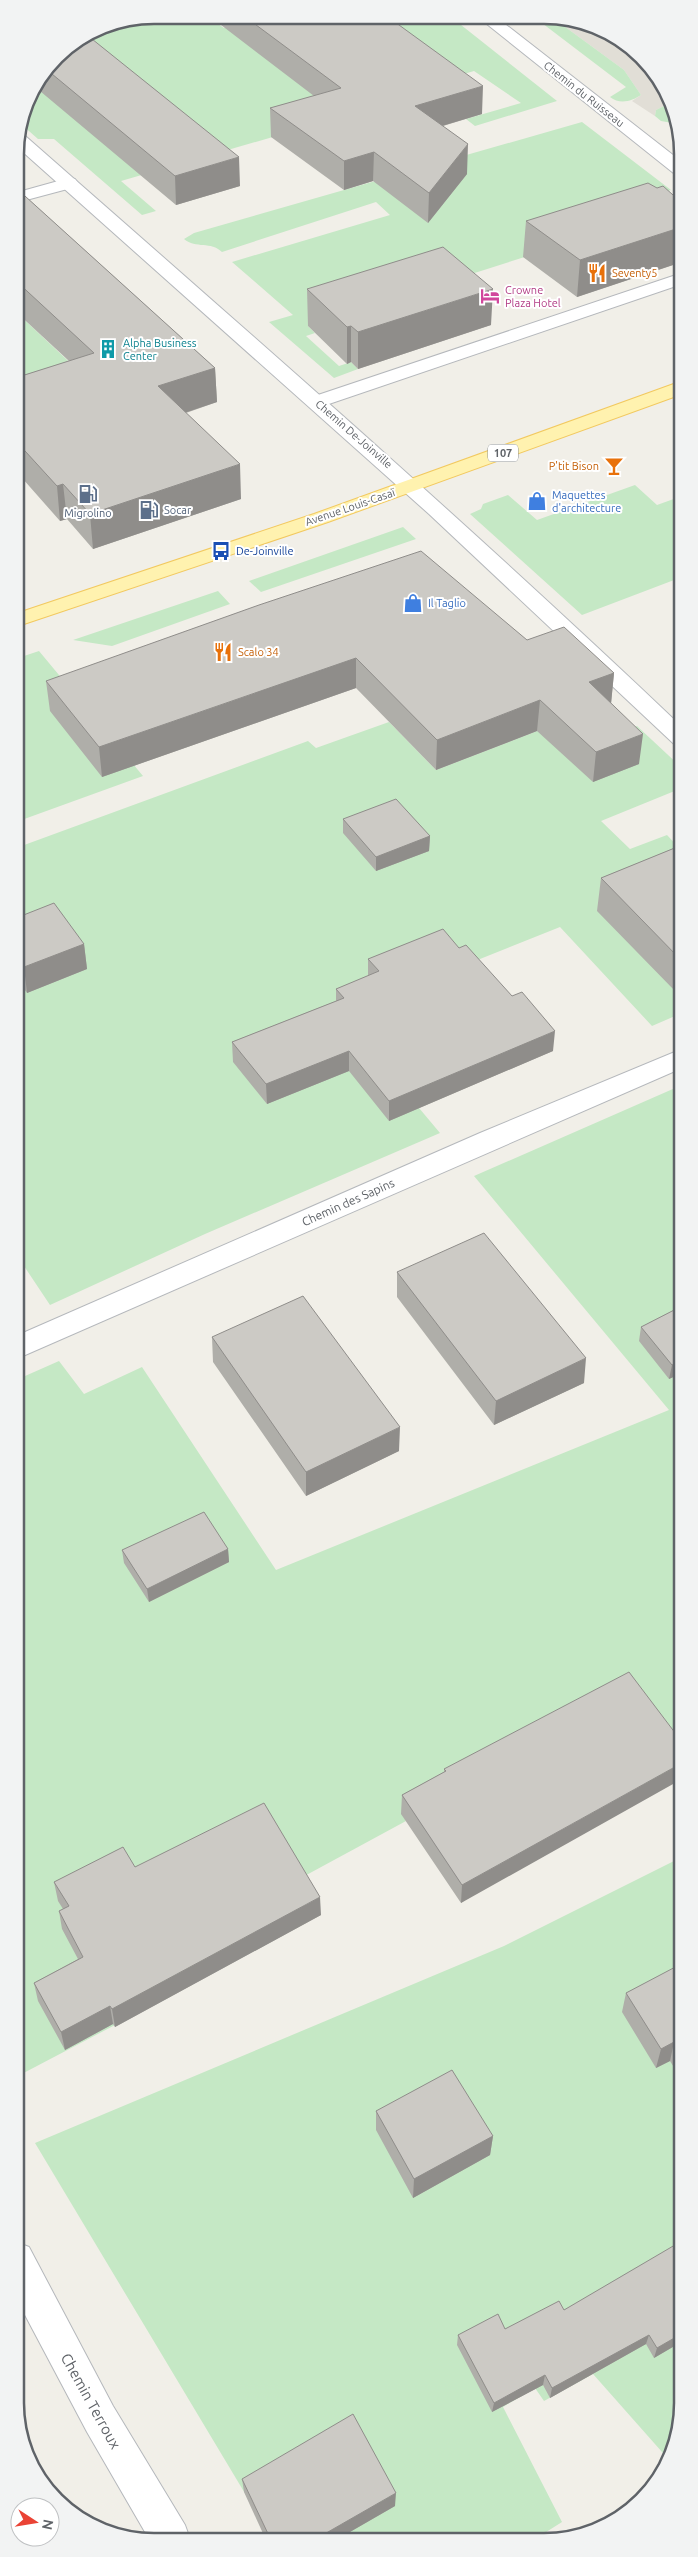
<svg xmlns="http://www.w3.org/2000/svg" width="698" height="2557" font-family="Ubuntu,sans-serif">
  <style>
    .education { fill: #e1ded6 }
    .green { fill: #c5e8c5 }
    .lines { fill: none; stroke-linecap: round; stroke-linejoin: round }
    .service-casing { stroke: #b5b8bc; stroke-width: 2 }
    .minor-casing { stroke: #b5b8bc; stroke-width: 2 }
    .tertiary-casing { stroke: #b5b8bc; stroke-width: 2 }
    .primary-casing { stroke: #f2c960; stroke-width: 2 }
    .service { fill: #fff; fill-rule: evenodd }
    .minor { fill: #fff; fill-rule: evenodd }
    .tertiary { fill: #fff; fill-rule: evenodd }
    .primary { fill: #fff2af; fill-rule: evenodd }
    .wall { fill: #afaea9 }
    .shaded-wall { fill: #8f8d8a }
    .building { fill: #cccac5; stroke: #8f8d8a }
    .labels { text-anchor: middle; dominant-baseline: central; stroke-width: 4; stroke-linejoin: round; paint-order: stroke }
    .far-street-label { font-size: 11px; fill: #5f6368; stroke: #fff }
    .far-food-label { font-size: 11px; fill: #c56008; stroke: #fff; text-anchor: start }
    .far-hotel-label { font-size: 11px; fill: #b23c85; stroke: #fff; text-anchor: start }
    .far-culture-label { font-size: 11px; fill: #0d838f; stroke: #fff; text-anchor: start }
    .shield { fill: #fff; stroke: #8f9295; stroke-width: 1 }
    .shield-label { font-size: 11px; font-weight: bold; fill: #5f6368 }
    .far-shop-label { font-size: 11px; fill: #366cbe; stroke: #fff; text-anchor: start }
    .far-service-label { font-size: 11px; fill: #4e5e75; stroke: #fff; text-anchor: start }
    .far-transit-label { font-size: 11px; fill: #164399; stroke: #fff; text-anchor: start }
    .street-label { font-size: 12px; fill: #5f6368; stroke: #fff }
    .near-street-label { font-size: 15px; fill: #5f6368; stroke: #fff }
    .rim { fill: none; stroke: #5f6368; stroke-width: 2.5 }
  </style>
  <rect width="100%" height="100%" fill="#f1efe8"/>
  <!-- education -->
  <path class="education" d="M 553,18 L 572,18 L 643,56 L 669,92 L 672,102 L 656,110 L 655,116 L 632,101 L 641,95 L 624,70 Z"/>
  <!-- green -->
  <path class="green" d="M 154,15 L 205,15 L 224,28 L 271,16 L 451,17 L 557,101 L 475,126 L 466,119 L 521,103 L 474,71 L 300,122 L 307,127 L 121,181 L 156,211 L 142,215 L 54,139 L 38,139 L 21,124 L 29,93 L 56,55 L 101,25 Z
    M 534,17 L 553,18 L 624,70 L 641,95 C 632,101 620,105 610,97 L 626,87 Z
    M 672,102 L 678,124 L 661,121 L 655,116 L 656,110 Z
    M 582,122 L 671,190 L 656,195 L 644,219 L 308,326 L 315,333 L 306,336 L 339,366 L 351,362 L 358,369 L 334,378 L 269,322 L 293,315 L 232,262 L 390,215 L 376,202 L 222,252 C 211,241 196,249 184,239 L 194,233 Z
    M 15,311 L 97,388 L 15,414 Z
    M 635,485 L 657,505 L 682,496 L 682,577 L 582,615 L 470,514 L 481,509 L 483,504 L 508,495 L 537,520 Z
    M 403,527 L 416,539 L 261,592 L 249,581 Z
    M 218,591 L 230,604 L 112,646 L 73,640 Z
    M 39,651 L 143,776 L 16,822 L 15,659 Z
    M 571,718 L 610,736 L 637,726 L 682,768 L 682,788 L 601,821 L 630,849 L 667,835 L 682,851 L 675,991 L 682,988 L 682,1013 L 652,1026 L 560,927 L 465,965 L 336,1009 L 440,1133 L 205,1234 L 50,1305 L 16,1254 L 16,848 L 308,741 L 316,748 L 389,722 L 436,770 Z
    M 682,1085 L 682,1779 L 402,1814 L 406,1821 L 299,1879 L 195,1983 L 16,2077 L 16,1380 L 59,1361 L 84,1394 L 142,1367 L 276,1570 L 669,1410 L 474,1176 Z
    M 682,1857 L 683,2412 L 673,2456 L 670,2461 L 593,2374 L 544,2401 L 535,2388 L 503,2407 L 562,2522 L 532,2541 L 273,2540 L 35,2143 L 504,1946 Z"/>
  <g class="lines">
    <!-- service casing -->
    <g class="service-casing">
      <path id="service" d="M 69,178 L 75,179 L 78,183 L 75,187 L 15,203 L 15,193 Z
        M 682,273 L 682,284 L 323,406 L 309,406 L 306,402 L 309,398 Z"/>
    </g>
    <!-- minor casing -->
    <g class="minor-casing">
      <path id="minor" d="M 478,17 L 496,17 L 682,162 L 682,176 L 676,175 Z
        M 18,133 L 23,134 C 245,329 468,523 682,727 L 682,746 L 674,744 L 429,514 L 15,145 Z
        M 682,1049 L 682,1068 L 16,1359 L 16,1336 L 480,1133 Z"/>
    </g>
    <!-- tertiary casing -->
    <g class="tertiary-casing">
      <path id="tertiary" d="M 16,2242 L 29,2247 L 113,2406 L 185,2525 L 190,2539 L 149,2539 L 87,2432 L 16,2298 Z"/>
    </g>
    <!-- primary casing -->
    <g class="primary-casing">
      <path id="primary" d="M 682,381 L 682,394 L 328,522 L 15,627 L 15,614 L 314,514 Z"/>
    </g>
    <!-- service -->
    <use href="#service" class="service"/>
    <!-- minor -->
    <use href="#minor" class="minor"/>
    <!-- tertiary -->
    <use href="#tertiary" class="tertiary"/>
    <!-- primary -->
    <use href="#primary" class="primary"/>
  </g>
  <!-- wall -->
  <path class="wall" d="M 208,15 L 388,17 L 482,114 L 443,126 L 467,174 L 428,223 L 373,181 L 344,190 L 271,137 L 270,108 L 314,96 Z
    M 56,55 L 240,186 L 176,205 L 34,86 Z
    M 15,187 L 215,368 L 217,402 L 186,413 L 241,499 L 93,549 L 67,519 L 60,521 L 15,470 L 15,378 L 69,361 L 15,311 Z
    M 682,203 L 682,262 L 577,297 L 523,257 L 526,221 Z
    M 307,289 L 491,325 L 358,369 L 351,362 L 347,364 L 308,326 Z
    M 682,446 L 682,465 L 679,463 L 681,447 Z
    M 527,640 L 614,673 L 611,703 L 639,764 L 593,782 L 537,731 L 436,770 L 356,688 L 102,777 L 50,711 L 46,681 Z
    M 343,819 L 430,836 L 429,851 L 376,871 L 343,833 Z
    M 682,845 L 682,988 L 675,991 L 597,911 L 601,878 Z
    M 16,918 L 84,944 L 87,969 L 27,993 L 16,977 Z
    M 459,948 L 553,1051 L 389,1121 L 349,1071 L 267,1104 L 233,1062 L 232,1042 L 336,1001 L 336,989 L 368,976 L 368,959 Z
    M 397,1272 L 584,1383 L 494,1425 L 397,1297 Z
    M 682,1306 L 682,1373 L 669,1379 L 639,1341 L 641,1327 Z
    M 212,1337 L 399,1451 L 306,1496 L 213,1362 Z
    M 228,1549 L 229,1562 L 149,1602 L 124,1563 L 122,1550 Z
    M 682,1742 L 461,1903 L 401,1814 L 402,1795 L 444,1772 L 444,1769 Z
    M 135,1867 L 321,1915 L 115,2027 L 113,2024 L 65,2050 L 38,2001 L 34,1983 L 78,1959 L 62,1929 L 59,1911 L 63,1909 L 58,1901 L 54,1882 Z
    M 683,1966 L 683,2082 L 670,2061 L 656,2068 L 622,2012 L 626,1993 Z
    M 376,2111 L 493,2136 L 490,2155 L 413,2198 L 376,2130 Z
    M 683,2247 L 683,2341 L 654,2358 L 646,2344 L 550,2398 L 543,2385 L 492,2412 L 457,2345 L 458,2335 L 505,2329 L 564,2310 Z
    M 242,2479 L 395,2506 L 336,2540 L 266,2540 L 244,2492 Z"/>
  <!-- shaded-wall -->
  <path class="shaded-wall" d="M 483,86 L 482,114 L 415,134 L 415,106 Z
    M 468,144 L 467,174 L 428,223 L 429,193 Z
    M 374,152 L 373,181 L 344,190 L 344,161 Z
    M 239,157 L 240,186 L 176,205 L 175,176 Z
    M 682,227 L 682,262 L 577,297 L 580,260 Z
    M 493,289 L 491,325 L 358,369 L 358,332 Z
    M 351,326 L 351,362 L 347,364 L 347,327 Z
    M 215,368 L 217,402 L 160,421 L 158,386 Z
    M 240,464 L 241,499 L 93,549 L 90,514 Z
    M 63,484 L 67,519 L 60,521 L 57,486 Z
    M 356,658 L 356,688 L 102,777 L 99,747 Z
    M 614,673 L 611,704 L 589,682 Z
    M 540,700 L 537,731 L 436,770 L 437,740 Z
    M 643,734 L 639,764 L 593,782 L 596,752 Z
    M 430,836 L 429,851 L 376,871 L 376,857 Z
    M 84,944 L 87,969 L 27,993 L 24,967 Z
    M 682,958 L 682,988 L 675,991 L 680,959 Z
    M 555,1031 L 553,1051 L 389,1121 L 389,1101 Z
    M 349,1051 L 349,1071 L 267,1104 L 266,1084 Z
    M 586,1358 L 584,1383 L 494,1425 L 496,1401 Z
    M 682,1360 L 682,1373 L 669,1379 L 672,1365 Z
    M 400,1427 L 399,1451 L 306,1496 L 306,1472 Z
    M 228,1549 L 229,1562 L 149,1602 L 147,1589 Z
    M 682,1763 L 682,1779 L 461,1903 L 462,1885 Z
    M 320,1897 L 321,1915 L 115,2027 L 112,2009 Z
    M 110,2006 L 113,2024 L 65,2050 L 61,2032 Z
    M 674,2042 L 670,2061 L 656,2068 L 661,2049 Z
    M 493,2136 L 490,2155 L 413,2198 L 414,2179 Z
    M 683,2333 L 683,2341 L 654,2358 L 657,2348 Z
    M 649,2335 L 646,2344 L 550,2398 L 552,2388 Z
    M 545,2375 L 543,2385 L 492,2412 L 494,2403 Z
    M 396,2493 L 395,2506 L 336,2540 L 314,2540 Z"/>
  <!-- building -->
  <path class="building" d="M 244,16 L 388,17 L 483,86 L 415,106 L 468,144 L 429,193 L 374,152 L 344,161 L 270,108 L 341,88 Z
    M 87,35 L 239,157 L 175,176 L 46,69 L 56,55 Z
    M 648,183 L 657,188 L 663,186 L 682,203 L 682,227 L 580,260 L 526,221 Z
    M 15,187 L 215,368 L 158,386 L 240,464 L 90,514 L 63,484 L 57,486 L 15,440 L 15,378 L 94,353 L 15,280 Z
    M 443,247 L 493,289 L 358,332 L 351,326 L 347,327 L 307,289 Z
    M 421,551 L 527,640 L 564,627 L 614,673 L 589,682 L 643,734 L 596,752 L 540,700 L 437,740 L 356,658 L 99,747 L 46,681 L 259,605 Z
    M 396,799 L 430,836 L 376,857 L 343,819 Z
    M 682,845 L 682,958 L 680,959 L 601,878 Z
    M 54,903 L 84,944 L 24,967 L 16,957 L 16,918 Z
    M 443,929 L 459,948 L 466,945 L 512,996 L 522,992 L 555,1031 L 389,1101 L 349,1051 L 266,1084 L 232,1042 L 344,998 L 336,989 L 379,971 L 368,959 Z
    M 484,1233 L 586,1358 L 496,1401 L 397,1272 Z
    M 303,1296 L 400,1427 L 306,1472 L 212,1337 Z
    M 682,1306 L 682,1360 L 672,1365 L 641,1327 Z
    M 204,1512 L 228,1549 L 147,1589 L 122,1550 Z
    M 629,1672 L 682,1742 L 682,1763 L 462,1885 L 402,1795 L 446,1771 L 444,1769 Z
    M 264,1803 L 320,1897 L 112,2009 L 110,2006 L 61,2032 L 34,1983 L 83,1957 L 59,1911 L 69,1906 L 54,1882 L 123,1847 L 135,1867 Z
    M 681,1964 L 683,1966 L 683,2055 L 674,2042 L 661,2049 L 626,1993 Z
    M 452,2070 L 493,2136 L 414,2179 L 376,2111 Z
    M 680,2242 L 683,2247 L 683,2333 L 657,2348 L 649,2335 L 552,2388 L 545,2375 L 494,2403 L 458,2335 L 498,2314 L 505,2329 L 559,2301 L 564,2310 Z
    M 353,2414 L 396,2493 L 314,2540 L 271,2540 L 242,2479 Z"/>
  <!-- icons -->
  <defs>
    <g id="restaurant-bare" transform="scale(1.5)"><path d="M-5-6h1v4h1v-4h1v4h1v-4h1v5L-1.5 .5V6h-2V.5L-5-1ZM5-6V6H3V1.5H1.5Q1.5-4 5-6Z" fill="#e8710a" stroke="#fff" stroke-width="2.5" paint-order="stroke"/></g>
    <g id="hotel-bare" transform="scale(1.5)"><path d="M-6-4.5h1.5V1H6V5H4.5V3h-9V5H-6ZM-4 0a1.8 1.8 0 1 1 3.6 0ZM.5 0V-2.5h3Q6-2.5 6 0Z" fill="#d1479c" stroke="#fff" stroke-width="2.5" paint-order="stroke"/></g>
    <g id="building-bare" transform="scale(1.5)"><path d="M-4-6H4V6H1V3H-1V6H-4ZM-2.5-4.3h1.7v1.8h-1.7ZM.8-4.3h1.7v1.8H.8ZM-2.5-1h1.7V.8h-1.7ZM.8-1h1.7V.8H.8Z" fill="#0f9aa8" stroke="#fff" stroke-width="2.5" paint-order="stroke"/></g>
    <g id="bar-bare" transform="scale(1.5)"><path d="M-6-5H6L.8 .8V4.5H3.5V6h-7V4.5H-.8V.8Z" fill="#e8710a" stroke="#fff" stroke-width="2.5" paint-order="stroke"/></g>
    <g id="fuel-bare" transform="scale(1.5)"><path d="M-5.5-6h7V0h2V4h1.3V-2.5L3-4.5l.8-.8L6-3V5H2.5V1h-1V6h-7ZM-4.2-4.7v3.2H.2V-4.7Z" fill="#5c6f8a" stroke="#fff" stroke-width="2.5" paint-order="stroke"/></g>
    <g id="shop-bare" transform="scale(1.5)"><path d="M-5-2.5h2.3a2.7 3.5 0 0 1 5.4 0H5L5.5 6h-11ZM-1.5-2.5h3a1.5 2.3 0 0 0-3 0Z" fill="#3f7fe0" stroke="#fff" stroke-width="2.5" paint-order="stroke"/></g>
    <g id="bus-bare" transform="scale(1.5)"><path d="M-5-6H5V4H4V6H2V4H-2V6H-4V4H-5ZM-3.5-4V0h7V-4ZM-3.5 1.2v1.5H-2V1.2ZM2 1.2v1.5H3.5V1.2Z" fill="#1a4fb4" stroke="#fff" stroke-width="2.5" paint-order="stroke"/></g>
  </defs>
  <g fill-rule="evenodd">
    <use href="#restaurant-bare" x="597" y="273"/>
    <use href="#hotel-bare" x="490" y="296"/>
    <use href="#building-bare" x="108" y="349"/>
    <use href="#bar-bare" x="614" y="466"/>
    <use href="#fuel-bare" x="88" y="494"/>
    <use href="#shop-bare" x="537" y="501"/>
    <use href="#fuel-bare" x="149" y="510"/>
    <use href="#bus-bare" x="221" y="551"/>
    <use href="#shop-bare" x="413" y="603"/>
    <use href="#restaurant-bare" x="223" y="652"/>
  </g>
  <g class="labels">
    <!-- far-street labels -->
    <g class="far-street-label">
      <text transform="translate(584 94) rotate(38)">Chemin du Ruisseau</text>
      <text transform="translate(354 434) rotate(41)">Chemin De-Joinville</text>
      <text transform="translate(350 507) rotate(-19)">Avenue Louis-Casaï</text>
    </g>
    <!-- far-food labels -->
    <g class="far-food-label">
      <text x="612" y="273">Seventy5</text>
      <text x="599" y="466" text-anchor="end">P'tit Bison</text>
      <text x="238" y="652">Scalo 34</text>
    </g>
    <!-- far-hotel labels -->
    <g class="far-hotel-label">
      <text x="505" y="290">Crowne<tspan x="505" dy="13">Plaza Hotel</tspan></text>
    </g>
    <!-- far-culture labels -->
    <g class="far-culture-label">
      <text x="123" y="343">Alpha Business<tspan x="123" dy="13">Center</tspan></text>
    </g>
    <!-- shield labels -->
    <rect class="shield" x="488" y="444.5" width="30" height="17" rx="4"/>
    <g class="shield-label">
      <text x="503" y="453">107</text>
    </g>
    <!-- far-shop labels -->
    <g class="far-shop-label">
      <text x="552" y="495">Maquettes<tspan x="552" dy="13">d'architecture</tspan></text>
      <text x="428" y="603">Il Taglio</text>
    </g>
    <!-- far-service labels -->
    <g class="far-service-label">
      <text x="164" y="510">Socar</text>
      <text x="88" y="513" text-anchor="middle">Migrolino</text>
    </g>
    <!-- far-transit labels -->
    <g class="far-transit-label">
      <text x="236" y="551">De-Joinville</text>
    </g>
    <!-- street labels -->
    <g class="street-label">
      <text transform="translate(348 1202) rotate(-24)">Chemin des Sapins</text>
    </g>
    <!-- near-street labels -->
    <g class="near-street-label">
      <text transform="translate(91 2401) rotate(61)">Chemin Terroux</text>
    </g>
  </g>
  <!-- crop -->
  <path d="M0 0H698V2557H0ZM154 24H544A130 130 0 0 1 674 154V2403A130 130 0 0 1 544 2533H154A130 130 0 0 1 24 2403V154A130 130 0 0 1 154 24Z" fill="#f2f3f3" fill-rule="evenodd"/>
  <path class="rim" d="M154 24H544A130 130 0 0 1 674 154V2403A130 130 0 0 1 544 2533H154A130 130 0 0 1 24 2403V154A130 130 0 0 1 154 24Z"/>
  <!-- north arrow -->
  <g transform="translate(35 2522) rotate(102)"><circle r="24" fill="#ffffff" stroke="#bfc1c3"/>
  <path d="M0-4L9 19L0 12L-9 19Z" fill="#ea4335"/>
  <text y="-8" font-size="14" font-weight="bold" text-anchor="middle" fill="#5f6368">N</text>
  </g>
</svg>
